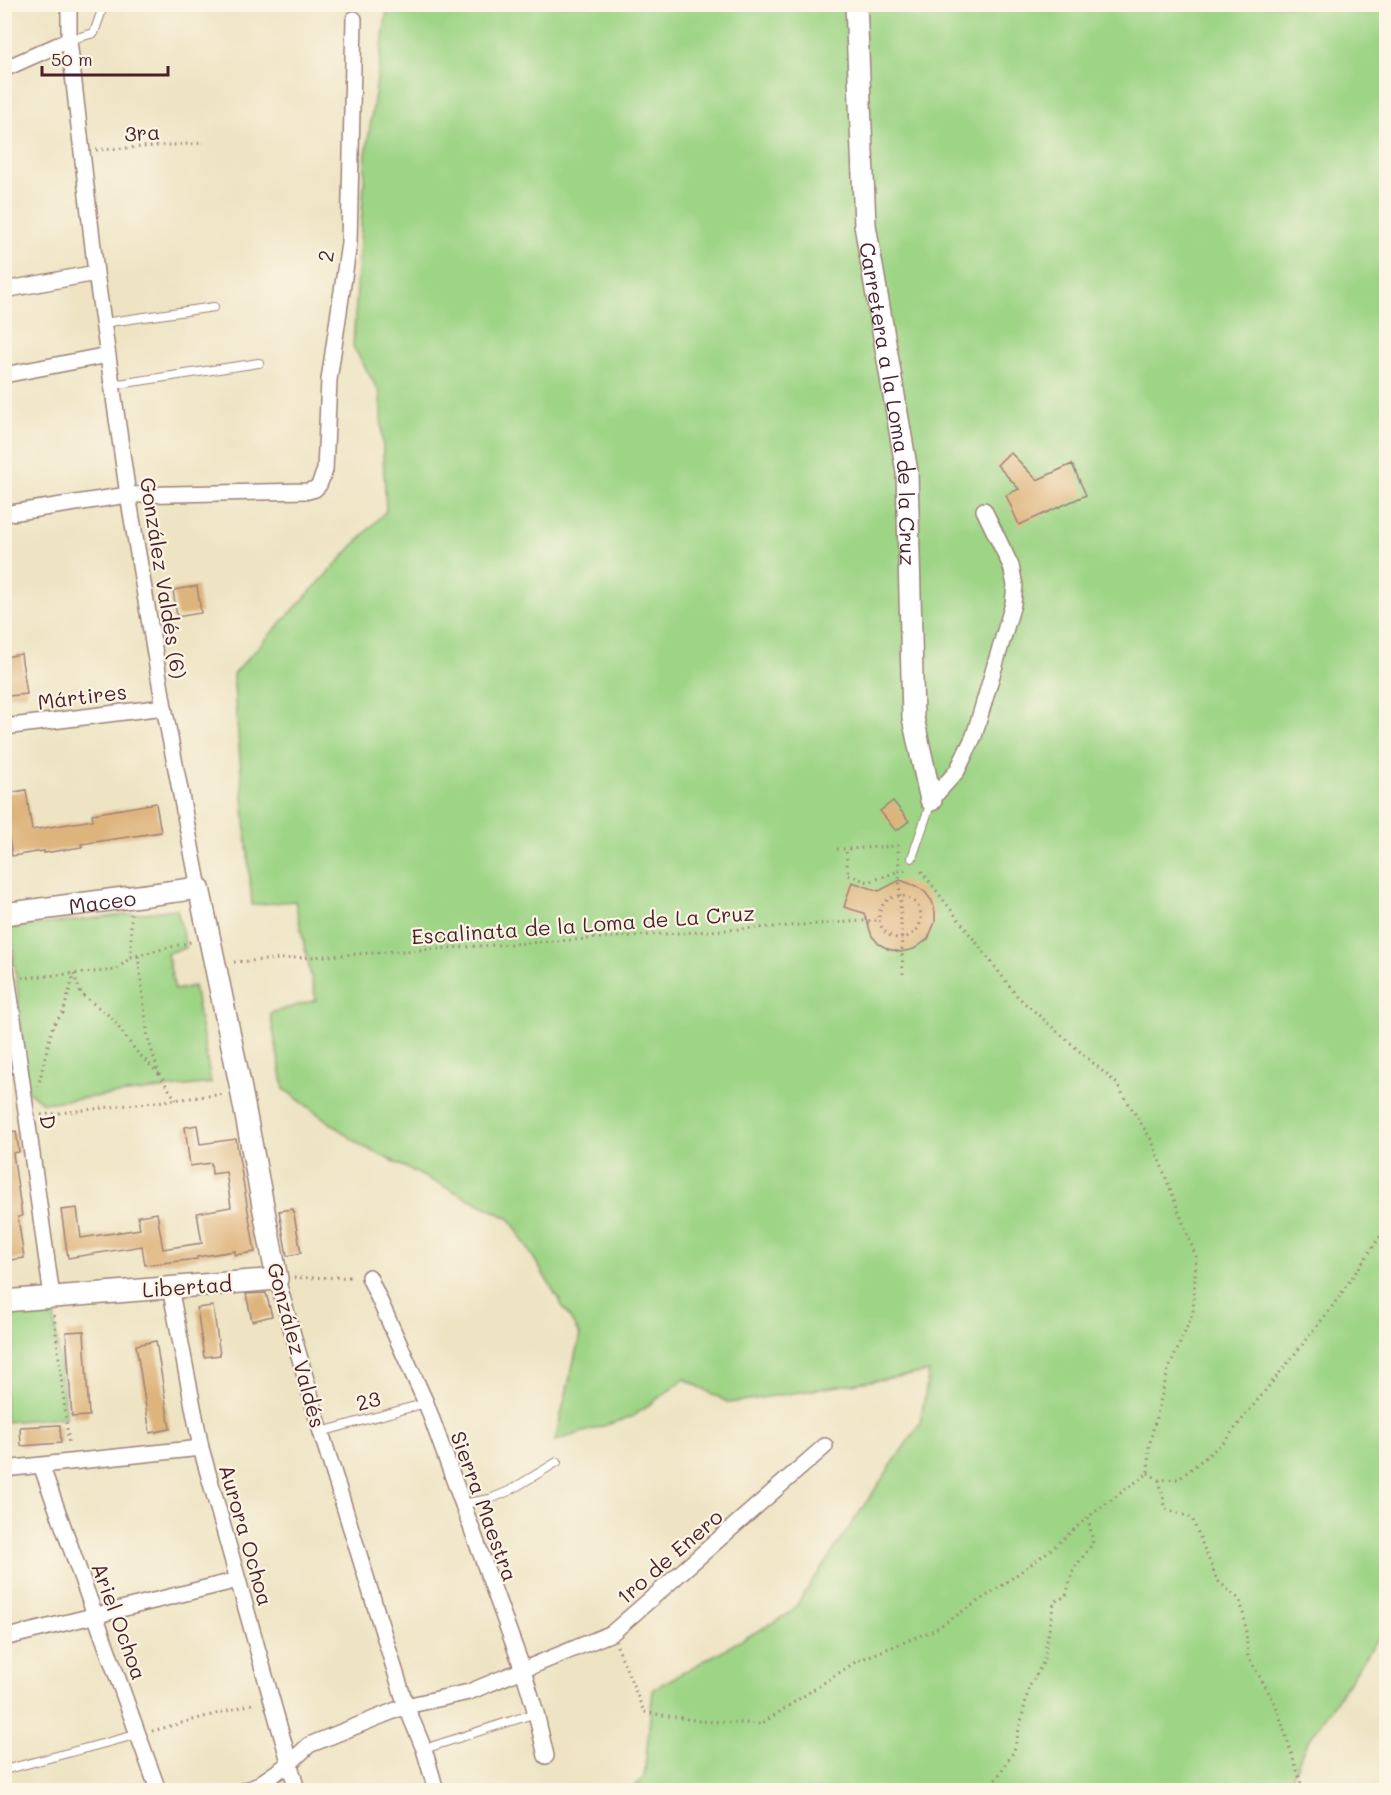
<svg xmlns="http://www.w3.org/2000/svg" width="1391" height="1795" font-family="Mali,sans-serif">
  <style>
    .green { fill: #9dd485; stroke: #747a58; stroke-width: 1.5 }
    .building { fill: #deb47d }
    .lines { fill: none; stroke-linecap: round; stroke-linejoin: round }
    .lane-casing { stroke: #9c8278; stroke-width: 10 }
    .street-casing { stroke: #9c8278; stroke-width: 18 }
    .secondary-casing { stroke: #9c8278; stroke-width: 24 }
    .path { stroke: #9c8278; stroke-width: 3; stroke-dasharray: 1.5 4.5; stroke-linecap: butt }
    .lane { stroke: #fff; stroke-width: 8 }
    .street { stroke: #fff; stroke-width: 15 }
    .secondary { stroke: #fff; stroke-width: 21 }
    .labels { text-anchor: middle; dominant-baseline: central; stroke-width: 4.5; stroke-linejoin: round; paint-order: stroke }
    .street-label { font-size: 21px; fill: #4a1f2b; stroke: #fcf5e5 }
  </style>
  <rect width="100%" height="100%" fill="#fcf5e5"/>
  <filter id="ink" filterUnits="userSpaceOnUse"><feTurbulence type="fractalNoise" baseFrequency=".0167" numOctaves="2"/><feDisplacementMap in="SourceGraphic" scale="12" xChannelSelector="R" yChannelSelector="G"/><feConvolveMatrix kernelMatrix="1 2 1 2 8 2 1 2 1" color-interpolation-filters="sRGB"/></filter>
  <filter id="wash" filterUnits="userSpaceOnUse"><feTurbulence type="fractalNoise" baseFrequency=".008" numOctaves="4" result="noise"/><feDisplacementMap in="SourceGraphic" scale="24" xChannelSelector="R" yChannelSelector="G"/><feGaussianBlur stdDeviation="1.35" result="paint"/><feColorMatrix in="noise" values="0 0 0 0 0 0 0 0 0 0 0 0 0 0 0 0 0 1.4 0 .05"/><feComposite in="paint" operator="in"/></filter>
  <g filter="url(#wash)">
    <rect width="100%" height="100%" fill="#eee4c4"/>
    <!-- green -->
    <path class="green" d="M 388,5 L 1386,5 L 1386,1627 L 1304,1748 L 1287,1790 L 630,1790 L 644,1777 L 653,1689 L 792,1612 L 920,1423 L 929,1372 L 729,1403 L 685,1379 L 632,1417 L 555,1441 L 580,1335 L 510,1219 L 362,1146 L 284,1089 L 270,1013 L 316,1000 L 295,901 L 252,905 L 233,674 L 386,511 L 380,393 L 353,346 L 366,154 Z
      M 177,909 L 186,948 L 167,953 L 175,990 L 194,986 L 211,1083 L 43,1103 L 28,1091 L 11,928 Z
      M 53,1306 L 66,1417 L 5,1422 L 5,1310 Z"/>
    <g id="blocks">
      <!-- building -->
      <path class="building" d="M 1010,452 L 1037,480 L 1072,464 L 1086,495 L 1019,525 L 1006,495 L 1019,489 L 997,465 Z
        M 197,586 L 201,613 L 177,617 L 173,590 Z
        M 21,654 L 27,694 L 9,696 L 4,657 Z
        M 26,790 L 32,830 L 93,820 L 92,814 L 156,803 L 161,832 L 81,844 L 82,847 L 44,853 L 44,851 L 12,856 L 4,810 L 4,794 Z
        M 893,801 L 909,821 L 896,831 L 880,811 Z
        M 900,880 L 916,886 L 925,892 L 932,901 L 935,912 L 935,922 L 928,939 L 914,949 L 901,952 L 888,949 L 879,944 L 872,936 L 864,913 L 844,907 L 852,882 L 879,891 Z
        M 197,1125 L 200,1144 L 236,1139 L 255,1252 L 235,1255 L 235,1251 L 197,1257 L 197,1259 L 145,1265 L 142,1246 L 68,1258 L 61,1210 L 77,1208 L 81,1238 L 140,1229 L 138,1216 L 157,1213 L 163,1249 L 202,1243 L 197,1213 L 231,1207 L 226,1172 L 212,1174 L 211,1163 L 190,1166 L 185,1127 Z
        M 16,1131 L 19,1152 L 13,1153 L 22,1216 L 18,1217 L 24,1258 L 4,1261 L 4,1133 Z
        M 293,1209 L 301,1253 L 287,1256 L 279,1211 Z
        M 266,1293 L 272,1316 L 252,1321 L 246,1294 Z
        M 213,1306 L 220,1355 L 204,1357 L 197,1308 Z
        M 84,1331 L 89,1416 L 72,1417 L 66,1332 Z
        M 156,1341 L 170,1429 L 150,1433 L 136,1345 Z
        M 60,1425 L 61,1443 L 21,1446 L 20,1427 Z"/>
    </g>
  </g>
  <g filter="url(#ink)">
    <use href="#blocks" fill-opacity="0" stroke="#9c8278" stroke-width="1.5"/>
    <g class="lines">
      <!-- lane casing -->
      <g class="lane-casing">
        <path id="lane" d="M 69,40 L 94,33 L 104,4
          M 103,323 L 214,307
          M 112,385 L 259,363
          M 912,858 L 931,802
          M 321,1432 L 426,1403
          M 462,1504 L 490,1499 L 509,1491 L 557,1462
          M 424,1749 L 536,1713
          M 4,1770 L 139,1734"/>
      </g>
      <!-- street casing -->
      <g class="street-casing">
        <path id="street" d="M 69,4 L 69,40 L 96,273 L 128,495 L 164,707 L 199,888
          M 4,69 L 69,40
          M 4,290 L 96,273
          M 4,375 L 108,355
          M 4,514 L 128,495 L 308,491 L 315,489 L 319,485 L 325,470 L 329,380 L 349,243 L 354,19
          M 4,727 L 164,707
          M 931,800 L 957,771 L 974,736 L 1013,604 L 1015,585 L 1011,566 L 984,510
          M 4,954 L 52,1297
          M 369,1277 L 426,1403 L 523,1670 L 536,1713 L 546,1756
          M 277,1279 L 321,1432 L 406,1706 L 424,1749 L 436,1790
          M 170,1287 L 201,1448 L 297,1790
          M 41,1465 L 158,1790
          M 4,1469 L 201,1448
          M 4,1638 L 238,1580
          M 245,1790 L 255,1787 L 290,1763 L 309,1745 L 406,1706 L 469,1692 L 612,1633 L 825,1446"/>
      </g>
      <!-- secondary casing -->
      <g class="secondary-casing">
        <g id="secondary">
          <path id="s1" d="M 856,4 L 865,225 L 907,472 L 913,718 L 931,800"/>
          <path id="s2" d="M 4,914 L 199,888 L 239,1079 L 277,1279 L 4,1301"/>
        </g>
      </g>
      <!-- path -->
      <path class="path" d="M 96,150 L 204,143
        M 837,849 L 846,849 L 848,875 L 869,882 L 899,871 L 898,846 L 846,849
        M879 917a21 21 0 1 1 42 0a21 21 0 1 1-42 0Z
        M 138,956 L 148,1038 L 159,1074 L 176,1100
        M 131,957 L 131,914
        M 234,962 L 879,920
        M 903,974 L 899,871 L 904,871 L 906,868
        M 22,978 L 116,970 L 131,957 L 191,942
        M 38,1087 L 53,1025 L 63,1013 L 74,974 L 81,994 L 111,1017 L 136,1051 L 159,1074
        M 41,1115 L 225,1094
        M 294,1278 L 353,1277
        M 54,1315 L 69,1446
        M 1148,1473 L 1159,1480 L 1179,1479 L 1224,1442 L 1330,1310 L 1386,1228
        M 1159,1480 L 1166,1509 L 1192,1518 L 1217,1580 L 1240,1600 L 1245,1621 L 1248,1656 L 1276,1705 L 1301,1783
        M 617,1646 L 644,1712 L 700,1721 L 761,1724 L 857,1661 L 934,1630 L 1000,1587 L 1053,1548 L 1088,1517 L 1148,1473 L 1149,1446 L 1168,1371 L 1193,1313 L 1196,1257 L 1152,1141 L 1116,1083 L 1018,997 L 919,868
        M 152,1731 L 256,1703
        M 989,1790 L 1014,1751 L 1029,1687 L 1043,1663 L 1054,1602 L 1066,1596 L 1073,1570 L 1093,1543 L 1088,1517"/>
      <!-- lane -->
      <use href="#lane" class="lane"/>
      <!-- street -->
      <use href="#street" class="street"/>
      <!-- secondary -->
      <use href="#secondary" class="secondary"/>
    </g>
  </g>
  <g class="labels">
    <!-- street labels -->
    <g class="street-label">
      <text transform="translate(142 132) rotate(-4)">3ra</text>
      <text transform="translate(325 256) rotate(-81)">2</text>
      <text stroke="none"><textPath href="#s1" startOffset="402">Carretera a la Loma de la Cruz</textPath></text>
      <text transform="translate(164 578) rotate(81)">González Valdés (6)</text>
      <text transform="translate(82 696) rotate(-7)">Mártires</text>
      <text stroke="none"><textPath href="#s2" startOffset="99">Maceo</textPath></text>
      <text transform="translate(583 924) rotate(-4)">Escalinata de la Loma de La Cruz</text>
      <text transform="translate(49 1122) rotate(82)">D</text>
      <text transform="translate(187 1286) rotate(-4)">Libertad</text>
      <text transform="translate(297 1345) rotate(75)">González Valdés</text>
      <text transform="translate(368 1400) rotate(-15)">23</text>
      <text transform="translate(485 1506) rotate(70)">Sierra Maestra</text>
      <text transform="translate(247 1535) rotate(74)">Aurora Ochoa</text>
      <text transform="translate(669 1556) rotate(-41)">1ro de Enero</text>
      <text transform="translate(120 1621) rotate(70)">Ariel Ochoa</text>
    </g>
  </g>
  <!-- margin -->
  <rect width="1391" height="1795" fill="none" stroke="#fcf5e5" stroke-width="24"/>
  <!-- scale -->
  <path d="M42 66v9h126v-9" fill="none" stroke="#4a1f2b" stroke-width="3"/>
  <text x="51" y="66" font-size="18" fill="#4a1f2b" stroke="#fcf5e5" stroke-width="4.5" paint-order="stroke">50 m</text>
</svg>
